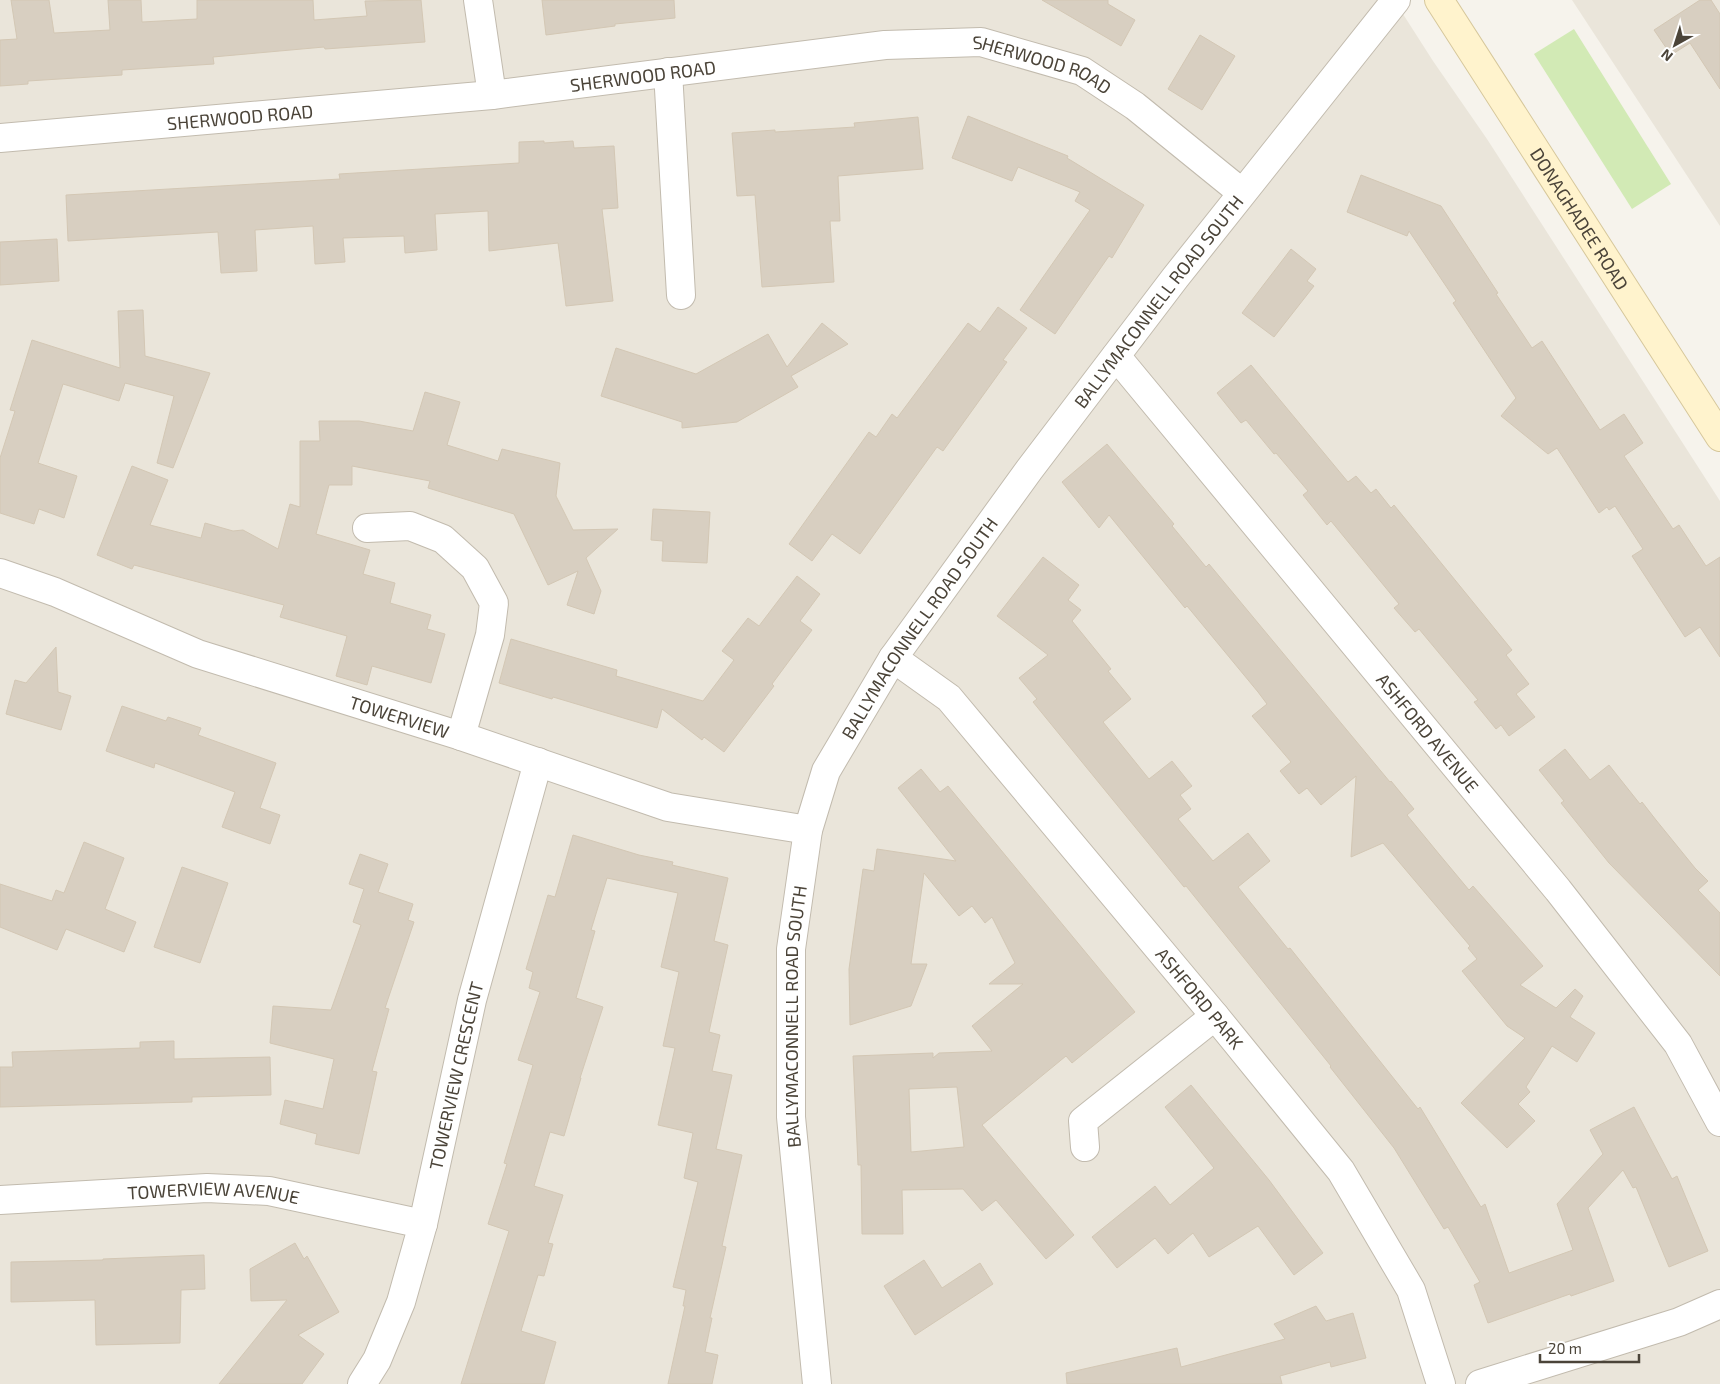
<svg xmlns="http://www.w3.org/2000/svg" width="1720" height="1384" font-family="'Exo 2',sans-serif">
  <style>
    .residential { fill: #eae5da }
    .green { fill: #d2eab5 }
    .building { fill: #d8cfc1; stroke: #d3c7b4; fill-rule: evenodd }
    .lines { fill: none; stroke-linecap: round; stroke-linejoin: round }
    .minor-casing { stroke: #c2bbae; stroke-width: 30 }
    .secondary-casing { stroke: #d6c79b; stroke-width: 30 }
    .minor { stroke: #fff; stroke-width: 28 }
    .secondary { stroke: #fff3cd; stroke-width: 28 }
    .labels { text-anchor: middle; dominant-baseline: central; stroke-width: 5; stroke-linejoin: round; paint-order: stroke }
    .street-label { font-size: 18px; fill: #4b4439; stroke: #fff }
  </style>
  <rect width="100%" height="100%" fill="#f6f3ec"/>
  <!-- residential -->
  <path class="residential" d="M 0,0 L 1394,0 L 1433,61 L 1487,139 L 1720,501 L 1720,1384 L 0,1384 Z
    M 1572,0 L 1720,0 L 1720,226 Z"/>
  <!-- green -->
  <path class="green" d="M 1574,29 L 1671,184 L 1632,209 L 1534,54 Z"/>
  <!-- building -->
  <path class="building" d="M 11,0 L 49,0 L 54,33 L 110,30 L 108,0 L 141,0 L 142,22 L 197,19 L 197,0 L 313,0 L 314,20 L 367,16 L 365,1 L 421,0 L 425,42 L 325,49 L 324,47 L 213,57 L 214,64 L 122,70 L 122,75 L 28,81 L 28,84 L 0,86 L 0,40 L 17,39 Z
    M 542,0 L 674,0 L 675,18 L 615,24 L 615,26 L 546,35 Z
    M 1042,0 L 1108,0 L 1108,4 L 1135,20 L 1121,46 Z
    M 1700,0 L 1711,0 L 1720,14 L 1720,89 L 1690,43 L 1671,55 L 1654,30 Z
    M 1200,35 L 1235,56 L 1202,110 L 1168,89 Z
    M 968,116 L 1068,156 L 1067,158 L 1144,205 L 1112,258 L 1109,256 L 1055,334 L 1020,310 L 1090,210 L 1075,201 L 1080,192 L 1018,167 L 1012,181 L 952,158 Z
    M 918,117 L 923,169 L 838,176 L 840,221 L 830,221 L 834,282 L 762,287 L 755,195 L 737,196 L 732,133 L 775,130 L 775,132 L 855,127 L 854,123 Z
    M 544,141 L 544,143 L 573,141 L 574,148 L 614,146 L 618,208 L 602,209 L 613,301 L 566,306 L 558,243 L 489,251 L 488,211 L 435,214 L 437,250 L 405,253 L 404,236 L 343,238 L 345,262 L 315,264 L 313,226 L 255,230 L 257,271 L 221,273 L 218,232 L 68,241 L 66,195 L 340,179 L 339,174 L 519,163 L 519,142 Z
    M 1361,175 L 1441,206 L 1498,293 L 1496,294 L 1532,348 L 1542,341 L 1600,430 L 1624,414 L 1643,443 L 1624,456 L 1673,529 L 1679,525 L 1706,566 L 1720,557 L 1720,657 L 1700,627 L 1685,637 L 1632,556 L 1643,549 L 1615,506 L 1609,510 L 1607,507 L 1599,513 L 1557,448 L 1548,454 L 1501,416 L 1516,398 L 1453,303 L 1456,301 L 1409,231 L 1407,236 L 1347,212 Z
    M 57,239 L 59,281 L 0,285 L 0,242 Z
    M 1291,249 L 1316,269 L 1307,281 L 1314,286 L 1274,337 L 1242,313 Z
    M 998,307 L 1027,328 L 1003,360 L 1007,362 L 943,451 L 937,447 L 860,554 L 832,534 L 812,561 L 789,544 L 869,432 L 876,437 L 892,414 L 897,418 L 968,323 L 980,332 Z
    M 143,310 L 145,356 L 210,373 L 173,468 L 157,463 L 174,396 L 125,383 L 119,401 L 63,384 L 38,463 L 77,476 L 64,518 L 39,509 L 34,524 L 0,513 L 0,458 L 15,411 L 10,410 L 32,340 L 120,368 L 118,311 Z
    M 822,323 L 848,344 L 791,376 L 798,387 L 737,422 L 682,428 L 682,422 L 601,396 L 616,348 L 696,374 L 768,334 L 787,367 Z
    M 1251,365 L 1348,482 L 1356,476 L 1371,493 L 1376,489 L 1391,508 L 1394,505 L 1512,650 L 1506,655 L 1529,684 L 1516,694 L 1535,717 L 1509,736 L 1501,725 L 1496,729 L 1474,702 L 1478,700 L 1419,629 L 1415,632 L 1394,608 L 1399,604 L 1331,521 L 1327,525 L 1303,495 L 1308,491 L 1276,453 L 1274,454 L 1246,420 L 1241,423 L 1217,393 Z
    M 425,392 L 460,402 L 447,445 L 498,461 L 502,449 L 560,463 L 556,496 L 573,530 L 618,529 L 586,558 L 601,591 L 594,614 L 567,605 L 578,571 L 548,585 L 514,514 L 428,488 L 430,481 L 352,466 L 352,485 L 329,485 L 316,534 L 370,550 L 363,574 L 395,583 L 390,603 L 431,615 L 427,629 L 445,634 L 431,683 L 372,666 L 367,685 L 336,676 L 347,636 L 280,617 L 284,605 L 134,565 L 132,569 L 97,555 L 132,466 L 168,480 L 150,525 L 201,538 L 205,523 L 233,531 L 243,530 L 278,549 L 290,504 L 300,507 L 300,441 L 320,441 L 319,421 L 359,421 L 413,431 Z
    M 1107,444 L 1174,524 L 1172,526 L 1206,567 L 1209,564 L 1390,782 L 1391,781 L 1414,809 L 1407,815 L 1439,854 L 1469,890 L 1473,886 L 1543,966 L 1520,985 L 1556,1008 L 1575,989 L 1583,996 L 1570,1017 L 1595,1033 L 1577,1062 L 1552,1046 L 1526,1087 L 1530,1092 L 1518,1104 L 1535,1121 L 1507,1148 L 1461,1103 L 1525,1038 L 1507,1026 L 1462,971 L 1477,959 L 1468,948 L 1470,946 L 1383,843 L 1351,857 L 1356,776 L 1321,805 L 1307,788 L 1299,794 L 1280,771 L 1291,762 L 1252,716 L 1267,704 L 1258,692 L 1187,606 L 1185,608 L 1109,515 L 1099,528 L 1062,482 Z
    M 653,509 L 710,512 L 707,563 L 662,561 L 663,541 L 651,540 Z
    M 1043,557 L 1079,585 L 1068,600 L 1081,610 L 1072,621 L 1111,669 L 1108,671 L 1131,699 L 1103,722 L 1149,779 L 1172,761 L 1192,786 L 1180,795 L 1191,809 L 1178,819 L 1213,861 L 1248,833 L 1270,861 L 1238,887 L 1288,949 L 1290,948 L 1418,1109 L 1420,1107 L 1481,1207 L 1485,1204 L 1509,1273 L 1573,1250 L 1557,1204 L 1603,1154 L 1590,1130 L 1634,1107 L 1672,1179 L 1677,1176 L 1708,1251 L 1669,1267 L 1636,1187 L 1633,1188 L 1623,1170 L 1588,1208 L 1614,1281 L 1571,1296 L 1570,1294 L 1488,1323 L 1474,1285 L 1480,1282 L 1448,1227 L 1444,1229 L 1394,1148 L 1330,1067 L 1331,1066 L 1186,886 L 1184,887 L 1033,702 L 1037,699 L 1019,678 L 1048,655 L 997,616 Z
    M 797,576 L 820,594 L 800,621 L 812,630 L 772,684 L 774,686 L 724,752 L 704,737 L 702,740 L 662,709 L 657,728 L 553,697 L 552,699 L 499,683 L 511,639 L 617,670 L 616,676 L 703,701 L 734,660 L 722,651 L 748,618 L 759,626 Z
    M 56,647 L 58,692 L 71,696 L 61,730 L 6,714 L 15,680 L 26,683 Z
    M 122,706 L 166,721 L 168,717 L 201,728 L 198,735 L 276,763 L 260,808 L 280,815 L 270,844 L 222,827 L 235,792 L 155,763 L 154,768 L 106,751 Z
    M 1565,749 L 1590,780 L 1609,765 L 1640,804 L 1642,802 L 1656,820 L 1695,868 L 1708,881 L 1698,890 L 1720,913 L 1720,976 L 1609,863 L 1561,803 L 1564,801 L 1539,770 Z
    M 921,769 L 940,792 L 948,786 L 1135,1012 L 1072,1063 L 1066,1056 L 982,1125 L 1074,1235 L 1046,1259 L 996,1200 L 982,1211 L 963,1189 L 902,1190 L 903,1234 L 862,1234 L 861,1165 L 858,1165 L 853,1056 L 933,1053 L 933,1058 L 939,1053 L 992,1051 L 972,1026 L 1023,984 L 989,984 L 1015,963 L 992,917 L 985,923 L 972,906 L 959,916 L 924,873 L 911,964 L 927,964 L 911,1006 L 850,1025 L 849,969 L 863,869 L 874,871 L 877,849 L 956,861 L 898,788 ZM 957,1087 L 964,1147 L 911,1152 L 909,1089 Z
    M 573,835 L 639,855 L 673,862 L 672,865 L 728,878 L 714,941 L 728,945 L 709,1032 L 720,1035 L 712,1071 L 732,1075 L 716,1149 L 742,1155 L 722,1246 L 726,1247 L 710,1318 L 712,1318 L 705,1352 L 718,1355 L 712,1384 L 668,1384 L 685,1306 L 683,1306 L 686,1290 L 673,1287 L 698,1182 L 684,1178 L 693,1133 L 658,1125 L 675,1048 L 663,1046 L 679,972 L 661,967 L 678,893 L 607,878 L 591,930 L 595,931 L 576,998 L 603,1007 L 580,1078 L 581,1078 L 564,1136 L 550,1132 L 534,1186 L 563,1195 L 548,1243 L 553,1244 L 544,1276 L 538,1275 L 521,1331 L 556,1342 L 544,1384 L 461,1384 L 509,1231 L 488,1224 L 507,1164 L 504,1163 L 533,1065 L 518,1060 L 540,992 L 529,988 L 533,972 L 526,969 L 548,895 L 555,897 Z
    M 84,842 L 124,858 L 105,909 L 136,922 L 124,952 L 66,929 L 57,950 L 0,927 L 0,884 L 52,901 L 56,890 L 64,893 Z
    M 360,854 L 388,864 L 378,892 L 413,904 L 408,920 L 414,922 L 385,1008 L 389,1009 L 372,1071 L 377,1072 L 359,1154 L 315,1144 L 317,1134 L 280,1124 L 285,1100 L 323,1109 L 334,1059 L 270,1043 L 273,1006 L 331,1010 L 361,925 L 353,922 L 364,889 L 349,884 Z
    M 182,867 L 228,883 L 200,963 L 154,947 Z
    M 174,1041 L 174,1059 L 270,1057 L 271,1095 L 192,1097 L 192,1102 L 0,1107 L 0,1067 L 13,1067 L 12,1052 L 140,1048 L 140,1042 Z
    M 1191,1085 L 1269,1180 L 1323,1253 L 1294,1275 L 1258,1226 L 1209,1257 L 1193,1233 L 1168,1254 L 1155,1238 L 1117,1268 L 1092,1237 L 1155,1186 L 1170,1205 L 1214,1168 L 1165,1107 Z
    M 295,1243 L 304,1259 L 307,1256 L 339,1312 L 298,1335 L 324,1354 L 302,1384 L 219,1384 L 287,1300 L 251,1301 L 250,1269 Z
    M 204,1255 L 205,1289 L 181,1290 L 180,1343 L 96,1345 L 95,1300 L 11,1302 L 11,1262 L 103,1260 L 103,1259 Z
    M 924,1260 L 942,1288 L 980,1263 L 993,1284 L 915,1335 L 884,1286 Z
    M 1316,1306 L 1326,1321 L 1353,1313 L 1366,1358 L 1331,1367 L 1330,1362 L 1280,1376 L 1282,1384 L 1067,1384 L 1066,1373 L 1177,1348 L 1181,1367 L 1285,1339 L 1274,1324 Z"/>
  <g class="lines">
    <!-- minor casing -->
    <g class="minor-casing">
      <g id="minor">
        <path d="M 478,0 L 492,95"/>
        <path d="M 668,72 L 681,295"/>
        <path id="s1" d="M 0,138 L 492,95 L 885,45 L 981,42 L 1082,71 L 1135,106 L 1241,192"/>
        <path id="s2" d="M 1116,356 L 1558,890 L 1678,1044 L 1720,1122"/>
        <path d="M 367,528 L 410,526 L 443,539 L 475,568 L 494,603 L 490,635 L 461,736"/>
        <path id="s3" d="M 0,573 L 55,592 L 198,654 L 461,736 L 668,807 L 808,830"/>
        <path id="s4" d="M 893,658 L 949,698 L 1215,1016 L 1341,1171 L 1411,1290 L 1441,1384"/>
        <path d="M 1085,1147 L 1083,1121 L 1215,1016"/>
        <path id="s5" d="M 0,1200 L 207,1188 L 269,1191 L 423,1224"/>
        <path id="s6" d="M 362,1384 L 377,1360 L 401,1302 L 423,1224 L 472,1000 L 538,762"/>
        <path id="s7" d="M 817,1384 L 791,1117 L 791,949 L 808,830 L 826,771 L 893,658 L 1029,470 L 1175,278 L 1396,0"/>
        <path d="M 1480,1384 L 1679,1322 L 1720,1304"/>
      </g>
    </g>
    <!-- secondary casing -->
    <g class="secondary-casing">
      <g id="secondary">
        <path id="s8" d="M 1439,0 L 1720,437"/>
      </g>
    </g>
    <!-- minor -->
    <use href="#minor" class="minor"/>
    <!-- secondary -->
    <use href="#secondary" class="secondary"/>
  </g>
  <g class="labels">
    <!-- street labels -->
    <g class="street-label">
      <text stroke="none"><textPath href="#s1" startOffset="1051">SHERWOOD ROAD</textPath></text>
      <text stroke="none"><textPath href="#s1" startOffset="646">SHERWOOD ROAD</textPath></text>
      <text stroke="none"><textPath href="#s1" startOffset="241">SHERWOOD ROAD</textPath></text>
      <text stroke="none"><textPath href="#s8" startOffset="260">DONAGHADEE ROAD</textPath></text>
      <text stroke="none"><textPath href="#s7" startOffset="1194">BALLYMACONNELL ROAD SOUTH</textPath></text>
      <text stroke="none"><textPath href="#s7" startOffset="789">BALLYMACONNELL ROAD SOUTH</textPath></text>
      <text stroke="none"><textPath href="#s3" startOffset="425">TOWERVIEW</textPath></text>
      <text stroke="none"><textPath href="#s2" startOffset="489">ASHFORD AVENUE</textPath></text>
      <text stroke="none"><textPath href="#s4" startOffset="460">ASHFORD PARK</textPath></text>
      <text stroke="none"><textPath href="#s7" startOffset="369">BALLYMACONNELL ROAD SOUTH</textPath></text>
      <text stroke="none"><textPath href="#s6" startOffset="324">TOWERVIEW CRESCENT</textPath></text>
      <text stroke="none"><textPath href="#s5" startOffset="214">TOWERVIEW AVENUE</textPath></text>
    </g>
  </g>
  <!-- north arrow -->
  <g transform="translate(1675 45) rotate(219)" stroke="#ffffff" stroke-width="4" paint-order="stroke">
  <path d="M0-4L9 19L0 12L-9 19Z" fill="#4b4439"/>
  <text y="-8" font-size="14" font-weight="bold" text-anchor="middle" fill="#4b4439">N</text>
  </g>
  <!-- scale -->
  <path d="M1540 1354v8h99v-8" fill="none" stroke="#4b4439" stroke-width="2.5"/>
  <text x="1548" y="1354" font-size="15" fill="#4b4439" stroke="#ffffff" stroke-width="4" paint-order="stroke">20 m</text>
</svg>
